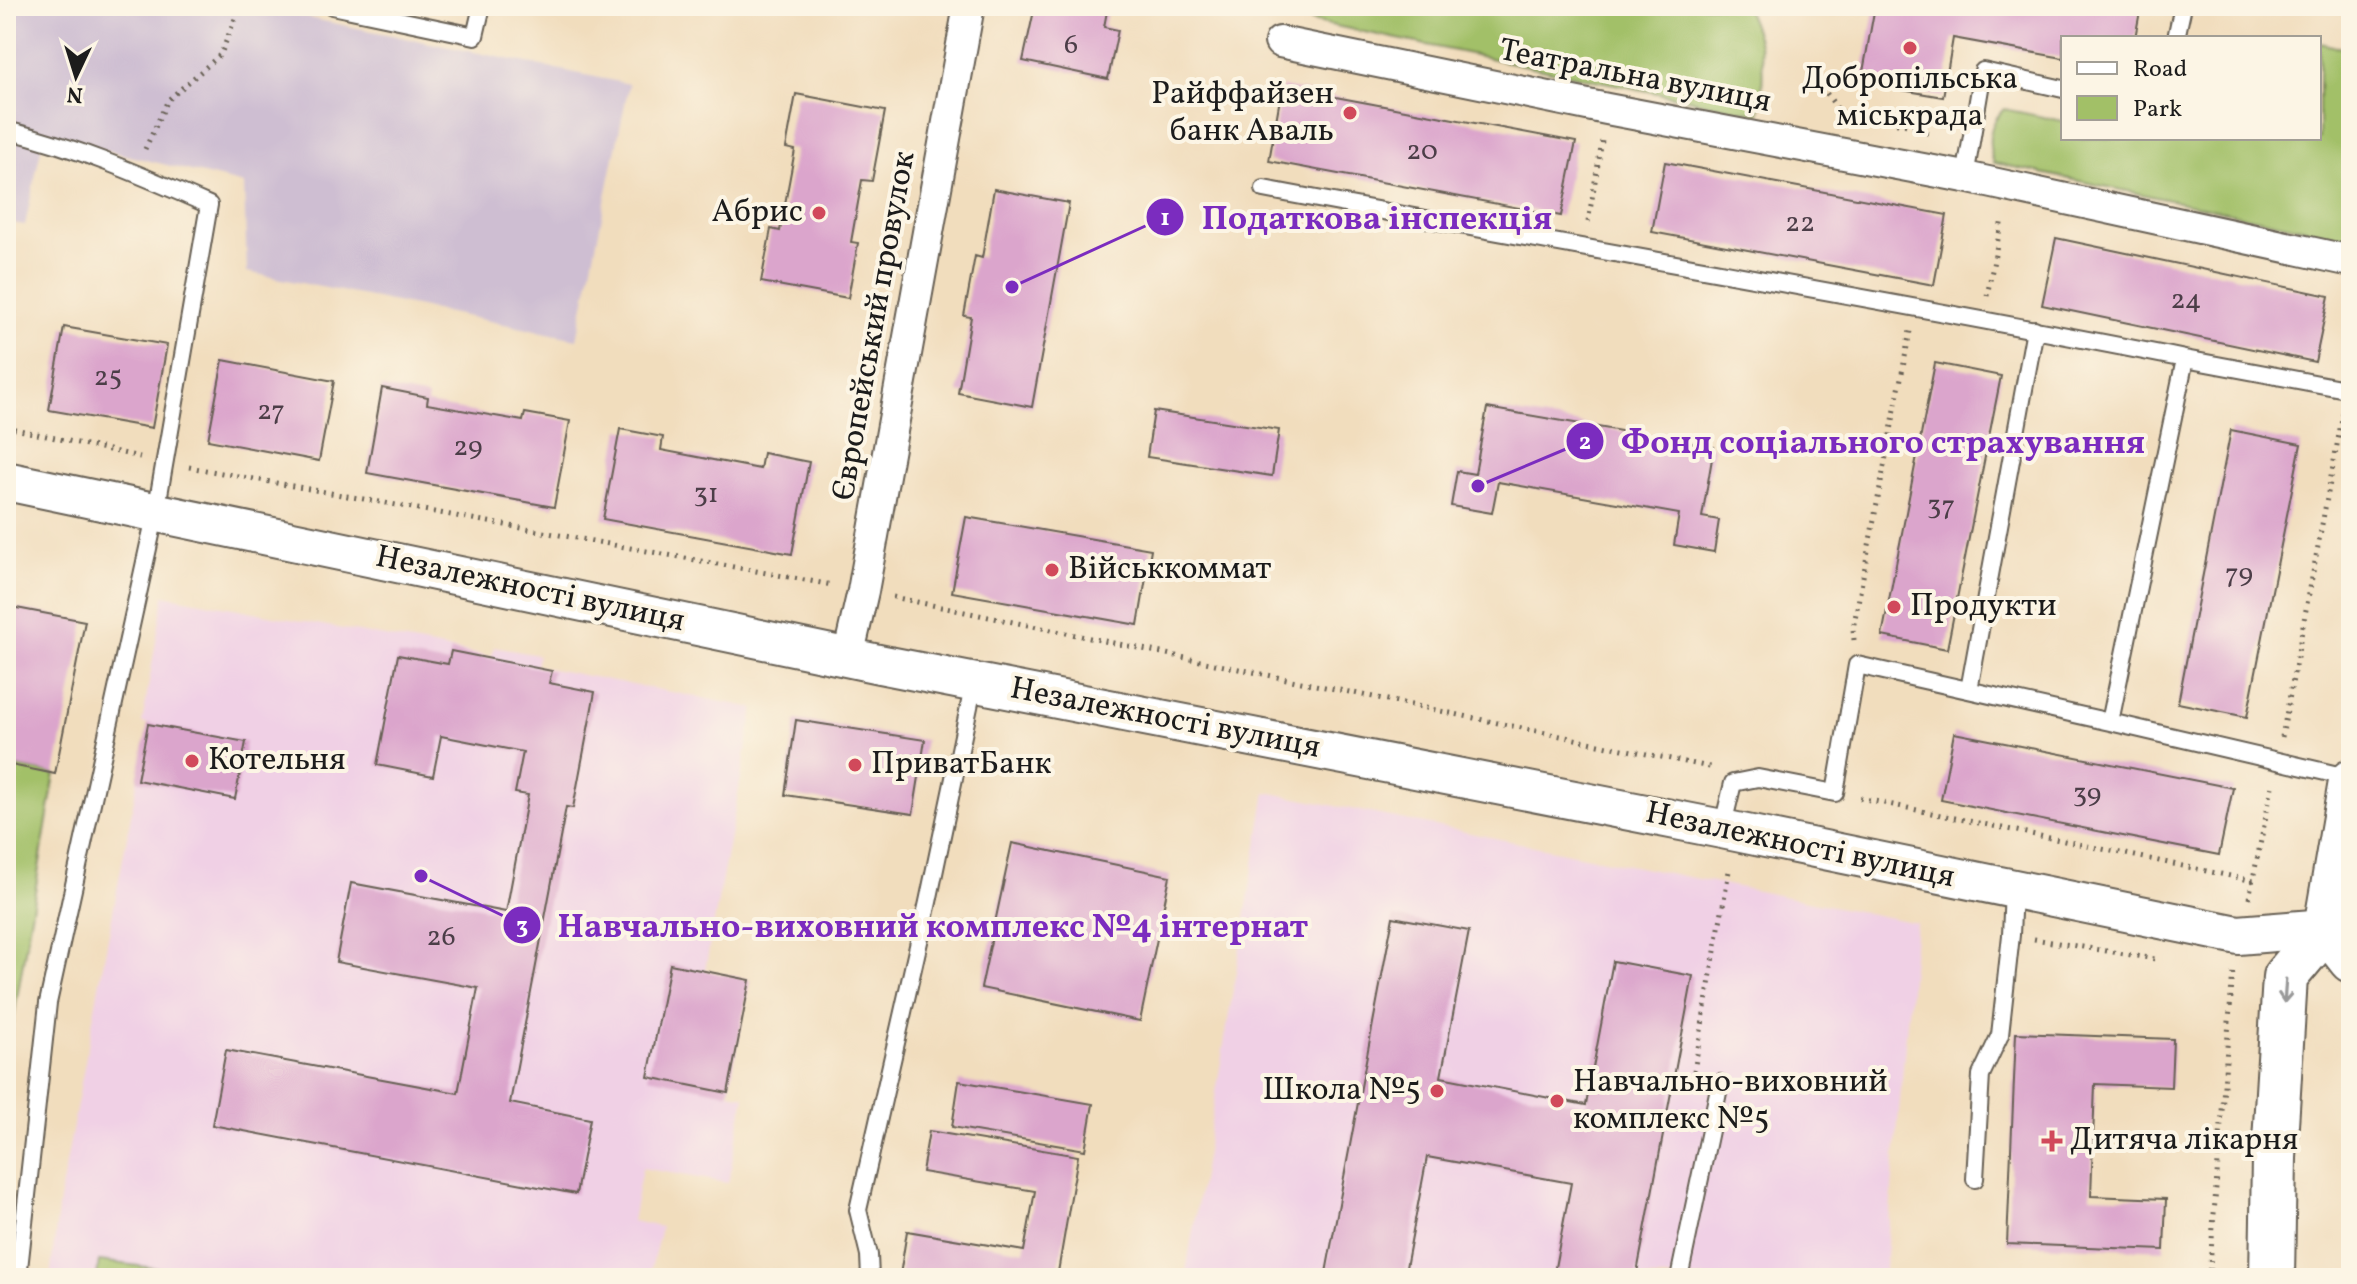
<svg xmlns="http://www.w3.org/2000/svg" width="2357" height="1284" font-family="Vollkorn,serif">
  <style>
    .built { fill: #f0d0e5 }
    .industrial { fill: #cebed2 }
    .green { fill: #a2c067; stroke: #5f6e42; stroke-width: 2 }
    .building { fill: #dba5cc }
    .lines { fill: none; stroke-linecap: round; stroke-linejoin: round }
    .service-casing { stroke: #676054; stroke-width: 20 }
    .minor-casing { stroke: #676054; stroke-width: 34 }
    .tertiary-casing { stroke: #676054; stroke-width: 42 }
    .secondary-casing { stroke: #676054; stroke-width: 48 }
    .path { stroke: #676054; stroke-width: 5; stroke-dasharray: 2 6; stroke-linecap: butt }
    .service { stroke: #fff; stroke-width: 16 }
    .minor { stroke: #fff; stroke-width: 30 }
    .tertiary { stroke: #fff; stroke-width: 38 }
    .secondary { stroke: #fff; stroke-width: 44 }
    .oneway { stroke: #999 }
    .poi-dot { fill: #d1495b; stroke: #fcf5e5; stroke-width: 3 }
    .labels { text-anchor: middle; dominant-baseline: central; stroke-width: 8; stroke-linejoin: round; paint-order: stroke }
    .number-label { font-size: 28px; fill: #4c3e48 }
    .street-label { font-size: 32px; fill: #1c1c1c; stroke: #fcf5e5 }
    .poi-label { font-size: 32px; fill: #1c1c1c; stroke: #fcf5e5; text-anchor: start }
    .leader { fill: none; stroke: #7b2cbf; stroke-width: 3 }
    .callout-dot { fill: #7b2cbf; stroke: #fcf5e5; stroke-width: 3 }
    .mark-label { font-size: 24px; text-anchor: middle; font-weight: bold; fill: #fff }
    .callout-label { font-size: 34px; text-anchor: middle; font-weight: bold; fill: #7b2cbf; stroke: #fcf5e5; stroke-width: 8; stroke-linejoin: round; paint-order: stroke }
  </style>
  <rect width="100%" height="100%" fill="#fcf5e5"/>
  <filter id="ink" filterUnits="userSpaceOnUse"><feTurbulence type="fractalNoise" baseFrequency=".0125" numOctaves="2"/><feDisplacementMap in="SourceGraphic" scale="16" xChannelSelector="R" yChannelSelector="G"/><feConvolveMatrix kernelMatrix="1 2 1 2 8 2 1 2 1" color-interpolation-filters="sRGB"/></filter>
  <filter id="wash" filterUnits="userSpaceOnUse"><feTurbulence type="fractalNoise" baseFrequency=".006" numOctaves="4" result="noise"/><feDisplacementMap in="SourceGraphic" scale="32" xChannelSelector="R" yChannelSelector="G"/><feGaussianBlur stdDeviation="1.8" result="paint"/><feColorMatrix in="noise" values="0 0 0 0 0 0 0 0 0 0 0 0 0 0 0 0 0 1.4 0 .05"/><feComposite in="paint" operator="in"/></filter>
  <g filter="url(#wash)">
    <rect width="100%" height="100%" fill="#f1ddbd"/>
    <!-- built -->
    <path class="built" d="M 164,595 L 491,657 L 494,647 L 538,655 L 536,666 L 754,708 L 705,970 L 750,980 L 729,1093 L 745,1096 L 728,1183 L 642,1168 L 632,1221 L 661,1227 L 649,1278 L 50,1278 L 59,1201 L 148,724 L 142,723 Z
      M 1266,792 L 1916,923 L 1884,1278 L 1185,1278 Z"/>
    <!-- industrial -->
    <path class="industrial" d="M 6,6 L 250,6 L 629,84 L 577,339 L 247,272 L 244,184 L 44,135 L 25,225 L 6,222 Z"/>
    <!-- green -->
    <path class="green" d="M 1313,6 L 1745,6 C 1764,47 1766,69 1759,114 L 1311,21 Z
      M 2319,43 L 2351,50 L 2349,238 L 1994,163 C 1986,142 1989,124 2004,109 L 2063,121 L 2063,138 L 2141,138 L 2160,142 L 2161,138 L 2319,138 Z
      M 6,764 L 55,774 L 6,1063 Z
      M 99,1261 L 234,1278 L 97,1278 Z"/>
    <g id="blocks">
      <!-- building -->
      <path class="building" d="M 1035,6 L 1047,9 L 1048,6 L 1108,6 L 1104,27 L 1118,30 L 1108,79 L 1023,61 Z
        M 1875,6 L 2141,6 L 2135,38 L 2063,38 L 2063,58 L 1953,38 L 1943,97 L 1861,83 Z
        M 1282,87 L 1576,142 L 1561,216 L 1269,161 Z
        M 796,94 L 885,111 L 872,181 L 862,180 L 851,242 L 858,243 L 848,298 L 761,282 L 771,229 L 780,231 L 795,150 L 786,148 Z
        M 1665,162 L 1947,215 L 1934,285 L 1652,232 Z
        M 994,189 L 1069,203 L 1032,407 L 958,393 L 971,317 L 964,316 L 975,256 L 982,258 Z
        M 2056,238 L 2329,296 L 2315,362 L 2042,305 Z
        M 6,311 L 16,313 L 8,359 L 6,359 Z
        M 64,327 L 167,345 L 152,428 L 49,410 Z
        M 223,360 L 334,381 L 319,461 L 208,440 Z
        M 1935,363 L 2001,376 L 1947,649 L 1882,636 Z
        M 382,388 L 428,397 L 427,404 L 523,421 L 525,413 L 570,421 L 554,507 L 367,473 Z
        M 1487,408 L 1714,447 L 1702,517 L 1719,520 L 1714,552 L 1674,545 L 1679,514 L 1498,482 L 1492,513 L 1451,506 L 1457,471 L 1475,474 Z
        M 1154,411 L 1279,430 L 1272,476 L 1147,457 Z
        M 620,429 L 663,437 L 661,450 L 760,469 L 763,453 L 809,462 L 792,554 L 603,519 Z
        M 2231,430 L 2301,444 L 2247,717 L 2178,703 Z
        M 966,517 L 1151,549 L 1138,625 L 952,592 Z
        M 6,606 L 85,621 L 55,774 L 6,764 Z
        M 451,651 L 552,671 L 549,683 L 595,692 L 573,808 L 566,807 L 510,1103 L 590,1119 L 576,1194 L 212,1125 L 226,1050 L 458,1093 L 478,988 L 336,962 L 351,883 L 506,912 L 528,795 L 515,793 L 523,752 L 441,736 L 433,776 L 377,765 L 398,655 L 448,664 Z
        M 796,720 L 925,740 L 913,814 L 785,795 Z
        M 148,724 L 246,742 L 235,799 L 137,780 Z
        M 1954,733 L 2233,788 L 2219,855 L 1941,800 Z
        M 1012,843 L 1170,876 L 1140,1021 L 981,988 Z
        M 1393,917 L 1469,931 L 1441,1077 L 1586,1105 L 1613,961 L 1693,976 L 1636,1278 L 1553,1278 L 1571,1183 L 1427,1157 L 1404,1278 L 1325,1278 Z
        M 670,964 L 750,980 L 728,1093 L 648,1077 Z
        M 2016,1033 L 2173,1039 L 2171,1087 L 2095,1084 L 2091,1196 L 2166,1199 L 2164,1250 L 2007,1244 Z
        M 959,1081 L 1093,1104 L 1085,1150 L 952,1127 Z
        M 929,1131 L 1078,1156 L 1057,1278 L 916,1278 L 900,1275 L 907,1231 L 1024,1251 L 1035,1191 L 922,1172 Z"/>
    </g>
  </g>
  <g filter="url(#ink)">
    <use href="#blocks" fill-opacity="0" stroke="#676054" stroke-width="2"/>
    <g class="lines">
      <!-- service casing -->
      <g class="service-casing">
        <path id="service" d="M 332,6 L 475,36 L 482,6
          M 2176,38 L 2183,6
          M 6,130 C 77,147 143,176 209,205 L 156,512 L 48,1003 L 18,1278
          M 1965,177 L 1983,71 L 2063,89
          M 1264,189 C 1571,247 1879,298 2185,359
          M 1969,690 L 2035,329
          M 2110,722 L 2351,778
          M 1722,829 L 1733,783 L 1758,778 L 1835,793 L 1857,665 L 2110,722 L 2185,359 L 2351,390
          M 1975,1179 L 1981,1075 L 2000,1035 L 2011,935 L 2013,890
          M 870,1278 L 869,1255 L 858,1210 L 928,902 L 974,683
          M 1679,1278 L 1720,1083"/>
      </g>
      <!-- minor casing -->
      <g class="minor-casing">
        <path id="minor" d="M 1280,42 L 1607,109 L 1965,177 L 2351,261
          M 848,657 L 863,591 L 969,6"/>
      </g>
      <!-- tertiary casing -->
      <g class="tertiary-casing">
        <path id="tertiary" d="M 6,481 L 879,664 L 1722,829 L 2238,935 L 2326,928"/>
      </g>
      <!-- secondary casing -->
      <g class="secondary-casing">
        <path id="secondary" d="M 2326,928 L 2351,960
          M 2272,1278 L 2274,1158 L 2285,977 L 2326,928 L 2351,782"/>
      </g>
      <!-- path -->
      <path class="path" d="M 1822,87 L 1839,111 L 1917,127 L 1929,134
        M 145,149 L 168,100 L 221,54 L 240,6
        M 1588,222 L 1602,141
        M 1987,296 L 2002,219
        M 6,427 L 140,457
        M 189,467 L 832,585
        M 893,597 L 1714,768
        M 1854,640 L 1853,629 L 1910,331
        M 2282,737 L 2343,413
        M 1860,798 L 2254,881
        M 2249,898 L 2272,787
        M 2034,939 L 2155,959
        M 1694,1071 L 1729,871
        M 2209,1278 L 2233,970"/>
      <!-- service -->
      <use href="#service" class="service"/>
      <!-- minor -->
      <use href="#minor" class="minor"/>
      <!-- tertiary -->
      <use href="#tertiary" class="tertiary"/>
      <!-- secondary -->
      <use href="#secondary" class="secondary"/>
    </g>
    <!-- one-way arrows -->
    <defs><path id="oneway-shaft" d="M-6 0H5M1.5-3L5.5 0L1.5 3" fill="none" stroke-width="1.6" stroke-linecap="round" stroke-linejoin="round" transform="scale(2)"/></defs>
    <use class="oneway" href="#oneway-shaft" transform="translate(2285 991) rotate(94)"/>
  </g>
  <!-- markers -->
  <g class="poi-dot">
    <circle cx="1910" cy="48" r="8"/>
    <circle cx="1350" cy="113" r="8"/>
    <circle cx="819" cy="213" r="8"/>
    <circle cx="1052" cy="570" r="8"/>
    <circle cx="1894" cy="607" r="8"/>
    <circle cx="192" cy="761" r="8"/>
    <circle cx="855" cy="765" r="8"/>
    <circle cx="1437" cy="1091" r="8"/>
    <circle cx="1557" cy="1101" r="8"/>
    <path d="M2048 1129h8v8h8v8h-8v8h-8v-8h-8v-8h8z"/>
  </g>
  <g class="labels">
    <!-- number labels -->
    <g class="number-label">
      <text x="1071" y="45">6</text>
      <text x="1422" y="151">20</text>
      <text x="1800" y="223">22</text>
      <text x="2186" y="300">24</text>
      <text x="108" y="377">25</text>
      <text x="271" y="411">27</text>
      <text x="468" y="447">29</text>
      <text x="706" y="494">31</text>
      <text x="1941" y="506">37</text>
      <text x="2239" y="574">79</text>
      <text x="2087" y="794">39</text>
      <text x="441" y="937">26</text>
    </g>
    <!-- street labels -->
    <g class="street-label">
      <text transform="translate(1635 77) rotate(11)">Театральна вулиця</text>
      <text transform="translate(875 326) rotate(-80)">Європейський провулок</text>
      <text transform="translate(530 590) rotate(12)">Незалежності вулиця</text>
      <text transform="translate(1165 719) rotate(11)">Незалежності вулиця</text>
      <text transform="translate(1800 846) rotate(12)">Незалежності вулиця</text>
    </g>
    <!-- poi labels -->
    <g class="poi-label">
      <text x="1910" y="80" text-anchor="middle">Добропільська<tspan x="1910" dy="37">міськрада</tspan></text>
      <text x="1334" y="95" text-anchor="end">Райффайзен<tspan x="1334" dy="37">банк Аваль</tspan></text>
      <text x="803" y="213" text-anchor="end">Абрис</text>
      <text x="1068" y="570">Військкоммат</text>
      <text x="1910" y="607">Продукти</text>
      <text x="208" y="761">Котельня</text>
      <text x="871" y="765">ПриватБанк</text>
      <text x="1573" y="1083">Навчально-виховний<tspan x="1573" dy="37">комплекс №5</tspan></text>
      <text x="1421" y="1091" text-anchor="end">Школа №5</text>
      <text x="2070" y="1141">Дитяча лікарня</text>
    </g>
  </g>
  <!-- callouts -->
  <path class="leader" d="M1012 287L1165 217M1478 486L1585 441M421 876L522 925"/>
  <g class="callout-dot">
    <circle cx="1012" cy="287" r="8"/>
    <circle cx="1478" cy="486" r="8"/>
    <circle cx="421" cy="876" r="8"/>
    <circle cx="1165" cy="217" r="20"/>
    <circle cx="1585" cy="441" r="20"/>
    <circle cx="522" cy="925" r="20"/>
  </g>
  <g class="mark-label">
    <text x="1165" y="225">1</text>
    <text x="1585" y="449">2</text>
    <text x="522" y="933">3</text>
  </g>
  <g class="callout-label">
    <text x="1377" y="229">Податкова інспекція</text>
    <text x="1883" y="453">Фонд соціального страхування</text>
    <text x="933" y="937">Навчально-виховний комплекс №4 інтернат</text>
  </g>
  <!-- margin -->
  <rect width="2357" height="1284" fill="none" stroke="#fcf5e5" stroke-width="32"/>
  <!-- legend -->
  <rect x="2061" y="36" width="260" height="104" fill="#fcf5e5" stroke="#a29e95" stroke-width="2"/>
  <rect x="2077" y="62" width="40" height="12" fill="#ffffff" stroke="#a29e95" stroke-width="2"/>
  <text x="2133" y="76" font-size="24" fill="#1c1c1c">Road</text>
  <rect x="2077" y="96" width="40" height="24" fill="#a2c067" stroke="#a29e95" stroke-width="2"/>
  <text x="2133" y="116" font-size="24" fill="#1c1c1c">Park</text>
  <!-- north arrow -->
  <g transform="translate(76 76) rotate(184)" stroke="#fcf5e5" stroke-width="6" paint-order="stroke">
  <path d="M0-6L14 30L0 20L-14 30Z" fill="#1c1c1c"/>
  <text y="-12" font-size="22" font-weight="bold" text-anchor="middle" fill="#1c1c1c">N</text>
  </g>
</svg>
